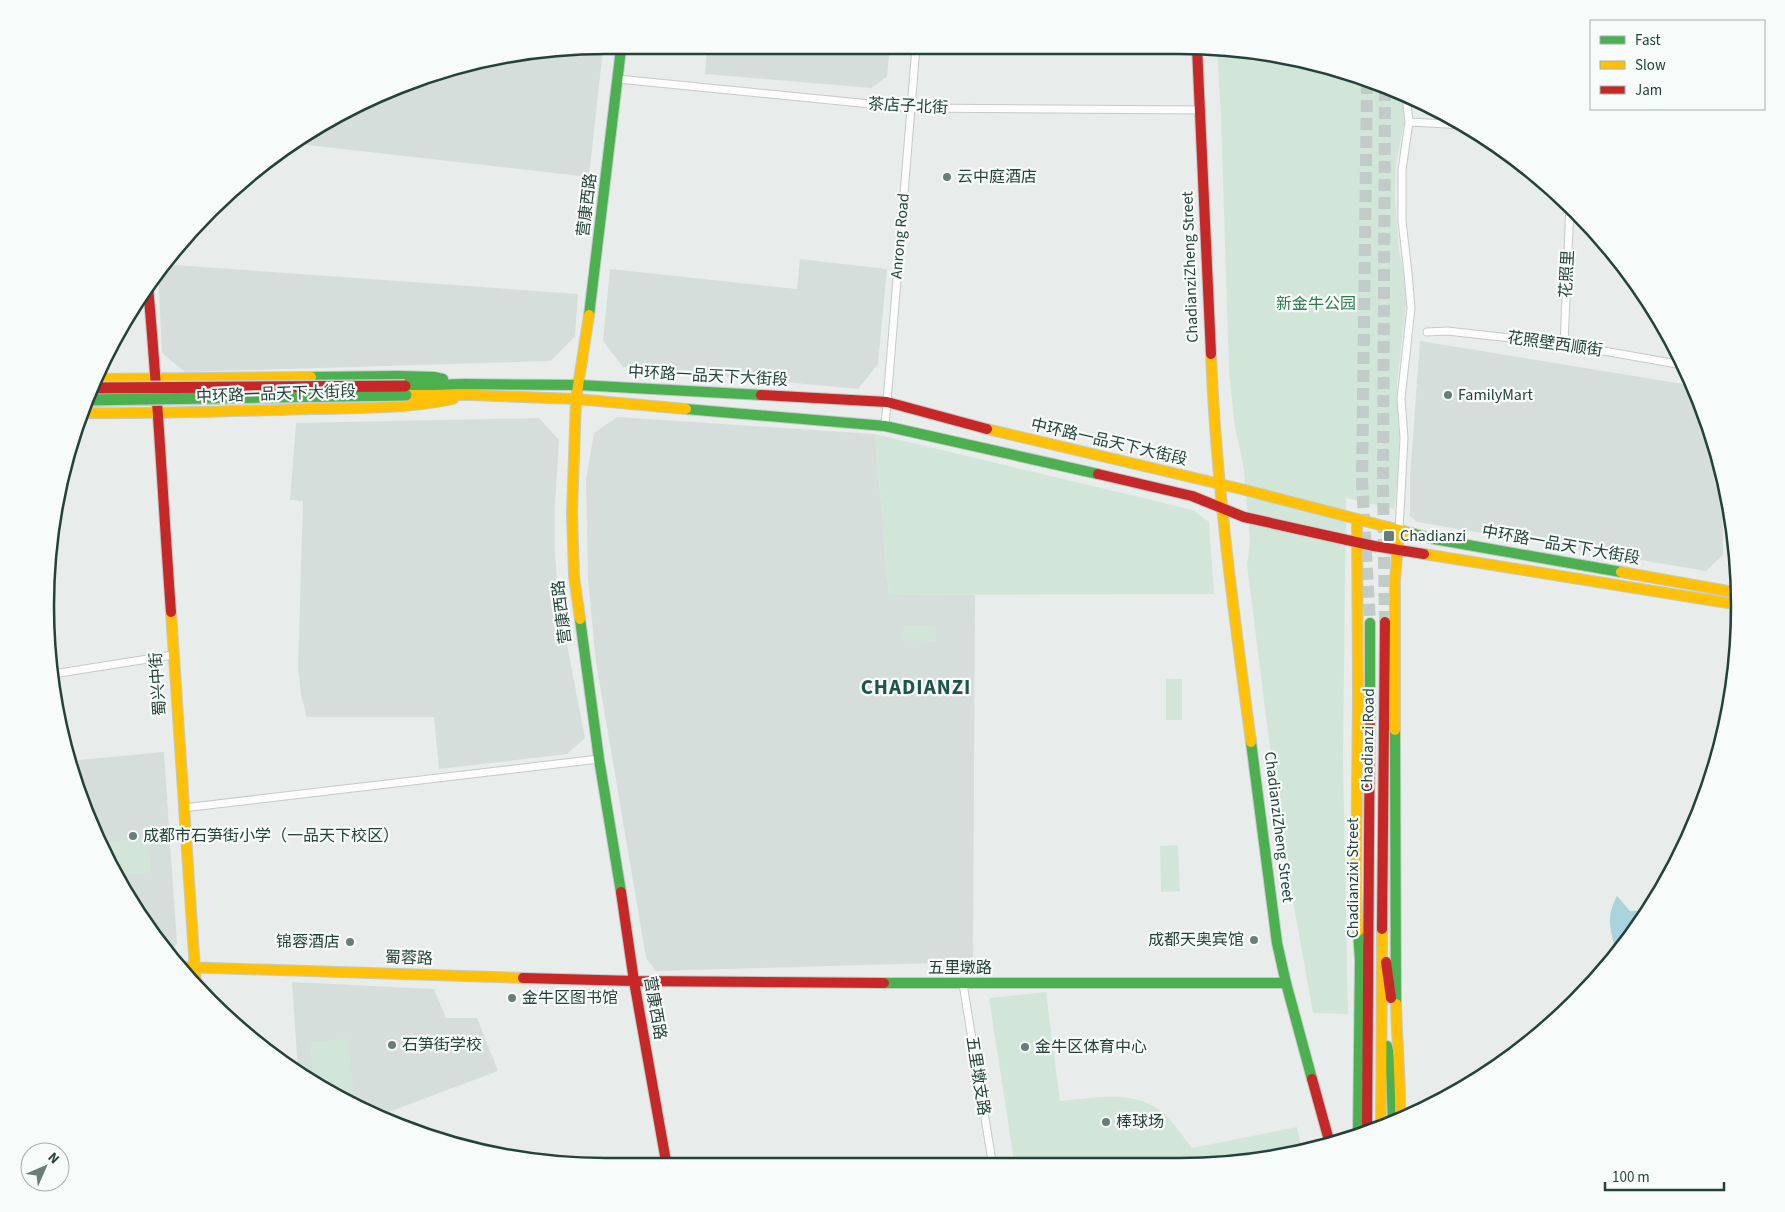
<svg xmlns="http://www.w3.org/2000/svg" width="1785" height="1212" font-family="'Source Sans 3','Noto Sans SC',sans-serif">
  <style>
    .built { fill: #d6dedb }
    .green { fill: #d1e6d8 }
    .water { fill: #a9d4db }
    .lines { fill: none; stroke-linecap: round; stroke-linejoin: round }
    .stream { stroke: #a9d4db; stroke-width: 2.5 }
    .highway-tunnel { stroke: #c1cbc8; stroke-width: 12; stroke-dasharray: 12 6; stroke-linecap: butt }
    .street-casing { stroke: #c5cac8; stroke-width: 9 }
    .fast-casing { stroke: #c3cbc8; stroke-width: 12 }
    .slow-casing { stroke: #c3cbc8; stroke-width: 12 }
    .jam-casing { stroke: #c3cbc8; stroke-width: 12 }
    .street { stroke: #fcfcfc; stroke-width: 7 }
    .fast { stroke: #4caf50; stroke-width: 10 }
    .slow { stroke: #ffc107; stroke-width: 10 }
    .jam { stroke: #c62828; stroke-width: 10 }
    .fast-bridge-casing { stroke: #c3ccc9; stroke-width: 14; stroke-linecap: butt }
    .jam-bridge-casing { stroke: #c3ccc9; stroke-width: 14; stroke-linecap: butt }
    .fast-bridge { stroke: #4caf50; stroke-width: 11 }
    .jam-bridge { stroke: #c62828; stroke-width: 11 }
    .poi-dot { fill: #697e78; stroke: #f7fbf9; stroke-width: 2 }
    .labels { text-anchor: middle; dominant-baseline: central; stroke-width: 4.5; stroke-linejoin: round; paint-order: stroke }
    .street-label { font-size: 16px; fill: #24423a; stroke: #f7fbf9 }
    .poi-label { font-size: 16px; fill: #24423a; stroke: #f7fbf9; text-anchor: start }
    .park-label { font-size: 16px; fill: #2d7a4b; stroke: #f7fbf9 }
    .district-label { font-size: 21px; font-weight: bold; letter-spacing: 1px; fill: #1f5548; stroke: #f7fbf9 }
    .rim { fill: none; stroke: #24423a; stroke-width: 2.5 }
  </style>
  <rect width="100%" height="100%" fill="#e8edeb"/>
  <!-- built -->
  <path class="built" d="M 890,47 L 887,77 L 871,88 L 705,74 L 707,49 L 790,48 L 809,50 L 810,48 Z
    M 603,49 L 589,177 L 290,143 L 426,75 L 532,50 Z
    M 800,259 L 887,269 L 878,364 L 858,389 L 623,367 L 603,341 L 610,269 L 797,289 Z
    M 162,264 L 578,294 L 575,336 L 551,361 L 185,372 L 162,353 L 158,270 Z
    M 1420,341 L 1695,386 L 1722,473 L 1723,555 L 1706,571 L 1417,522 L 1410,516 L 1410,476 Z
    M 617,417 L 875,434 L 889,595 L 975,595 L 973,962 L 656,971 L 646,958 L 596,662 L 588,579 L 586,479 L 594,433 Z
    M 539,418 L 559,440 L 555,504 L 555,552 L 558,597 L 585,738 L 567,754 L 439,769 L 434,717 L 307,717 L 301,695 L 298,668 L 303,501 L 290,500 L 296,423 Z
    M 164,752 L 177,944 L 170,951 L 120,886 L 75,787 L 68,761 Z
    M 292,982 L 434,989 L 446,1018 L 477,1018 L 498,1071 L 378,1116 L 358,1109 L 298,1072 Z"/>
  <!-- green -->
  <path class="green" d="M 1217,49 L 1288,56 L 1402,94 L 1404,123 L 1396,164 L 1395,198 L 1399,251 L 1404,272 L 1406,304 L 1397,384 L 1400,459 L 1394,509 L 1346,498 L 1343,759 L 1348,1014 L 1313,1013 L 1280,829 L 1247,565 L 1250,541 L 1244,470 L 1235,427 L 1229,373 L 1221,118 Z
    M 875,434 L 1193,510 L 1209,522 L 1214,594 L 889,595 Z
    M 903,625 L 936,626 L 936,641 L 902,640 Z
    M 1166,679 L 1182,679 L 1182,720 L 1166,720 Z
    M 149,839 L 151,872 L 115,875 L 100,842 Z
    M 1178,845 L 1180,891 L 1161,892 L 1160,846 Z
    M 1046,992 L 1060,1101 C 1094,1098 1138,1088 1165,1115 C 1175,1124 1183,1137 1192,1148 L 1297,1127 L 1302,1152 L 1289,1156 L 1179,1167 L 1015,1167 L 989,998 Z
    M 349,1039 L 353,1093 L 334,1094 L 313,1081 L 310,1042 Z"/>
  <!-- water -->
  <path class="water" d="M 1617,896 L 1630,911 L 1650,910 L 1646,917 L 1616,953 C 1611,930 1605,918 1617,896 Z"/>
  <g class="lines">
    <!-- stream -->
    <path class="stream" d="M 1414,1111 L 1416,1112"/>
    <!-- highway-tunnel -->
    <path class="highway-tunnel" d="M 1367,82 L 1362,482 L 1370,623
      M 1385,89 L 1383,487 L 1385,622"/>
    <!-- street casing -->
    <g class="street-casing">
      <path id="street" d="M 618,79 L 911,108 L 1200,110
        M 1409,122 L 1465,125
        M 1427,332 L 1447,331 L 1564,344 L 1683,365
        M 1564,344 L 1570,205
        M 885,426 L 916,47
        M 1399,530 L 1404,438 L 1401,399 L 1411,308 L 1408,273 L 1402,221 L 1402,170 L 1409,122 L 1406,96
        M 1735,554 L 1735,596
        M 53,674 L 173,655
        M 183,808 L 599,759
        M 963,984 L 993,1167"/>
    </g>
    <!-- fast casing -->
    <g class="fast-casing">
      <path id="fast" d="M 589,315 L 621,49
        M 311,377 L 398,376 L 434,377 L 443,379
        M 405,386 L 464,384 L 579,385 L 761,395
        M 686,409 L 885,426 L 1098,474
        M 1411,533 L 1434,539 L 1621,572
        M 580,619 L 599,759 L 621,892
        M 1370,695 L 1370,623
        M 1395,730 L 1396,1004
        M 1251,742 L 1277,943 L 1286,983 L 1312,1079
        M 884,983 L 1286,983
        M 1387,1046 L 1391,1067 L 1393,1125
        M 1358,1135 L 1360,960 L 1358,931"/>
    </g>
    <!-- slow casing -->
    <g class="slow-casing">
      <path id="slow" d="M 1211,354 C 1216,484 1234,614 1251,742
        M 95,379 L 311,377
        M 406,395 L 472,395 L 576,399 L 686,409
        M 80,413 C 158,414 235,411 313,409 C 360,408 406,409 453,399
        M 987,429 L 1241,489 L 1411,533
        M 1357,519 L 1358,696 L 1356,888 L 1358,931
        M 1424,554 L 1740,605
        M 1621,572 L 1739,593
        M 171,612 L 196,985
        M 580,619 L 574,576 L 572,512 L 576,399 L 589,315
        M 1395,730 L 1395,580 L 1399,530
        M 182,967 L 523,978
        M 1396,1004 C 1397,1043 1401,1082 1400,1121
        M 1381,1128 L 1382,929"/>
    </g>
    <!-- jam casing -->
    <g class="jam-casing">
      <path id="jam" d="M 1197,47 L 1211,354
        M 148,287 C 158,395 163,504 171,612
        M 761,395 L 887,402 L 987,429
        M 1098,474 L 1192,496 L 1244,517 L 1374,546 L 1424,554
        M 1735,605 L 1736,644
        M 621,892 L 634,981 L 667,1167
        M 1382,929 L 1385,622
        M 1386,962 L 1391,998
        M 523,978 L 634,981 L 884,983
        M 1312,1079 L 1330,1144
        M 1367,1132 L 1370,695"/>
    </g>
    <!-- street -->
    <use href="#street" class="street"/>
    <!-- fast -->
    <use href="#fast" class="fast"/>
    <!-- slow -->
    <use href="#slow" class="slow"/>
    <!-- jam -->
    <use href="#jam" class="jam"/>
    <!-- fast-bridge casing -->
    <g class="fast-bridge-casing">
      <path id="fast-bridge" d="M 85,400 L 406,395"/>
    </g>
    <!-- jam-bridge casing -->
    <g class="jam-bridge-casing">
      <path id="jam-bridge" d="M 90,388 L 405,386"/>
    </g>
    <!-- fast-bridge -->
    <use href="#fast-bridge" class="fast-bridge"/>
    <!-- jam-bridge -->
    <use href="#jam-bridge" class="jam-bridge"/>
  </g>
  <!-- markers -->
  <g class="poi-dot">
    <circle cx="947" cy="177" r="5"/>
    <circle cx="1448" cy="395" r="5"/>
    <rect x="1383" y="530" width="12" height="12" rx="2.5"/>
    <circle cx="133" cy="836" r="5"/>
    <circle cx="1254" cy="940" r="5"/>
    <circle cx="350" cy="942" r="5"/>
    <circle cx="512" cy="998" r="5"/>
    <circle cx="392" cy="1045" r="5"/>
    <circle cx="1025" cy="1047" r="5"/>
    <circle cx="1106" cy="1122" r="5"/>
  </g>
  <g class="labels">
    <!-- street labels -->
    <g class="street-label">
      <text transform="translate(908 106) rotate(3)">茶店子北街</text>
      <text transform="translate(587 205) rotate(-83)">营康西路</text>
      <text transform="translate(900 236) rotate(-85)">Anrong Road</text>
      <text transform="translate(1190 267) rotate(-92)">ChadianziZheng Street</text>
      <text transform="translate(1567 274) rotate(-87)">花照里</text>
      <text transform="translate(1555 344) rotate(8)">花照壁西顺街</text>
      <text transform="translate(708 376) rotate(3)">中环路一品天下大街段</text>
      <text transform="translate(276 394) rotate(-2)">中环路一品天下大街段</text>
      <text transform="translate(1109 442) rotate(13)">中环路一品天下大街段</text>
      <text transform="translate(1561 545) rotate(10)">中环路一品天下大街段</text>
      <text transform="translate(562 612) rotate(-97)">营康西路</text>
      <text transform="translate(158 684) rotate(-94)">蜀兴中街</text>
      <text transform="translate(1368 740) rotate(-89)">Chadianzi Road</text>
      <text transform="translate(1279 827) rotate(83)">ChadianziZheng Street</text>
      <text transform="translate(1353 878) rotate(-90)">Chadianzixi Street</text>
      <text transform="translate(409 958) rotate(2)">蜀蓉路</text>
      <text x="960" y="968">五里墩路</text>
      <text transform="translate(655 1008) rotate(80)">营康西路</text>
      <text transform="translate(978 1076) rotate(81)">五里墩支路</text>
    </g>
    <!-- poi labels -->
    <g class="poi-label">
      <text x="957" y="177">云中庭酒店</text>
      <text x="1458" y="395">FamilyMart</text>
      <text x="1400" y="536">Chadianzi</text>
      <text x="143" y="836">成都市石笋街小学（一品天下校区）</text>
      <text x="1244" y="940" text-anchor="end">成都天奥宾馆</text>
      <text x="340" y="942" text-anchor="end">锦蓉酒店</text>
      <text x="522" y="998">金牛区图书馆</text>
      <text x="402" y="1045">石笋街学校</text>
      <text x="1035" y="1047">金牛区体育中心</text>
      <text x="1116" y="1122">棒球场</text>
    </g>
    <!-- park labels -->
    <g class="park-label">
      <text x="1316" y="304">新金牛公园</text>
    </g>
    <!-- district labels -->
    <g class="district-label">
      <text x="916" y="687">CHADIANZI</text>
    </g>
  </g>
  <!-- crop -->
  <path d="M0 0H1785V1212H0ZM606 54H1179A552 552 0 0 1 1731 606V606A552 552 0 0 1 1179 1158H606A552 552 0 0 1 54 606V606A552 552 0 0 1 606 54Z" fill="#f7fbf9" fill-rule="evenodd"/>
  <path class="rim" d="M606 54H1179A552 552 0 0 1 1731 606V606A552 552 0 0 1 1179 1158H606A552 552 0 0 1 54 606V606A552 552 0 0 1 606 54Z"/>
  <!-- legend -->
  <rect x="1590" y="20" width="175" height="90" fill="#f7fbf9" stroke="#a3b1ad"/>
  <rect x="1600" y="36" width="25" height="8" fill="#4caf50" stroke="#a3b1ad"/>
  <text x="1635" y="45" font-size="15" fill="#24423a">Fast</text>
  <rect x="1600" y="61" width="25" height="8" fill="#ffc107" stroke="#a3b1ad"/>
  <text x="1635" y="70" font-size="15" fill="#24423a">Slow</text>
  <rect x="1600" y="86" width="25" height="8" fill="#c62828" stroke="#a3b1ad"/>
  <text x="1635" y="95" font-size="15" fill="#24423a">Jam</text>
  <!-- north arrow -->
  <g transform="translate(45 1167) rotate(45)"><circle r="24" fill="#f7fbf9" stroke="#a3b1ad"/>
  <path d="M0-4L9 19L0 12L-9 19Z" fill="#697e78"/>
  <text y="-8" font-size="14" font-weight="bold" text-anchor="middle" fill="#24423a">N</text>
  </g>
  <!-- scale -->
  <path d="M1605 1182v8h119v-8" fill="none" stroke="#24423a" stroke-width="2.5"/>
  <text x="1612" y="1182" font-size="15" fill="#24423a" stroke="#f7fbf9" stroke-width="4" paint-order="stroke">100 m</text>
</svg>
